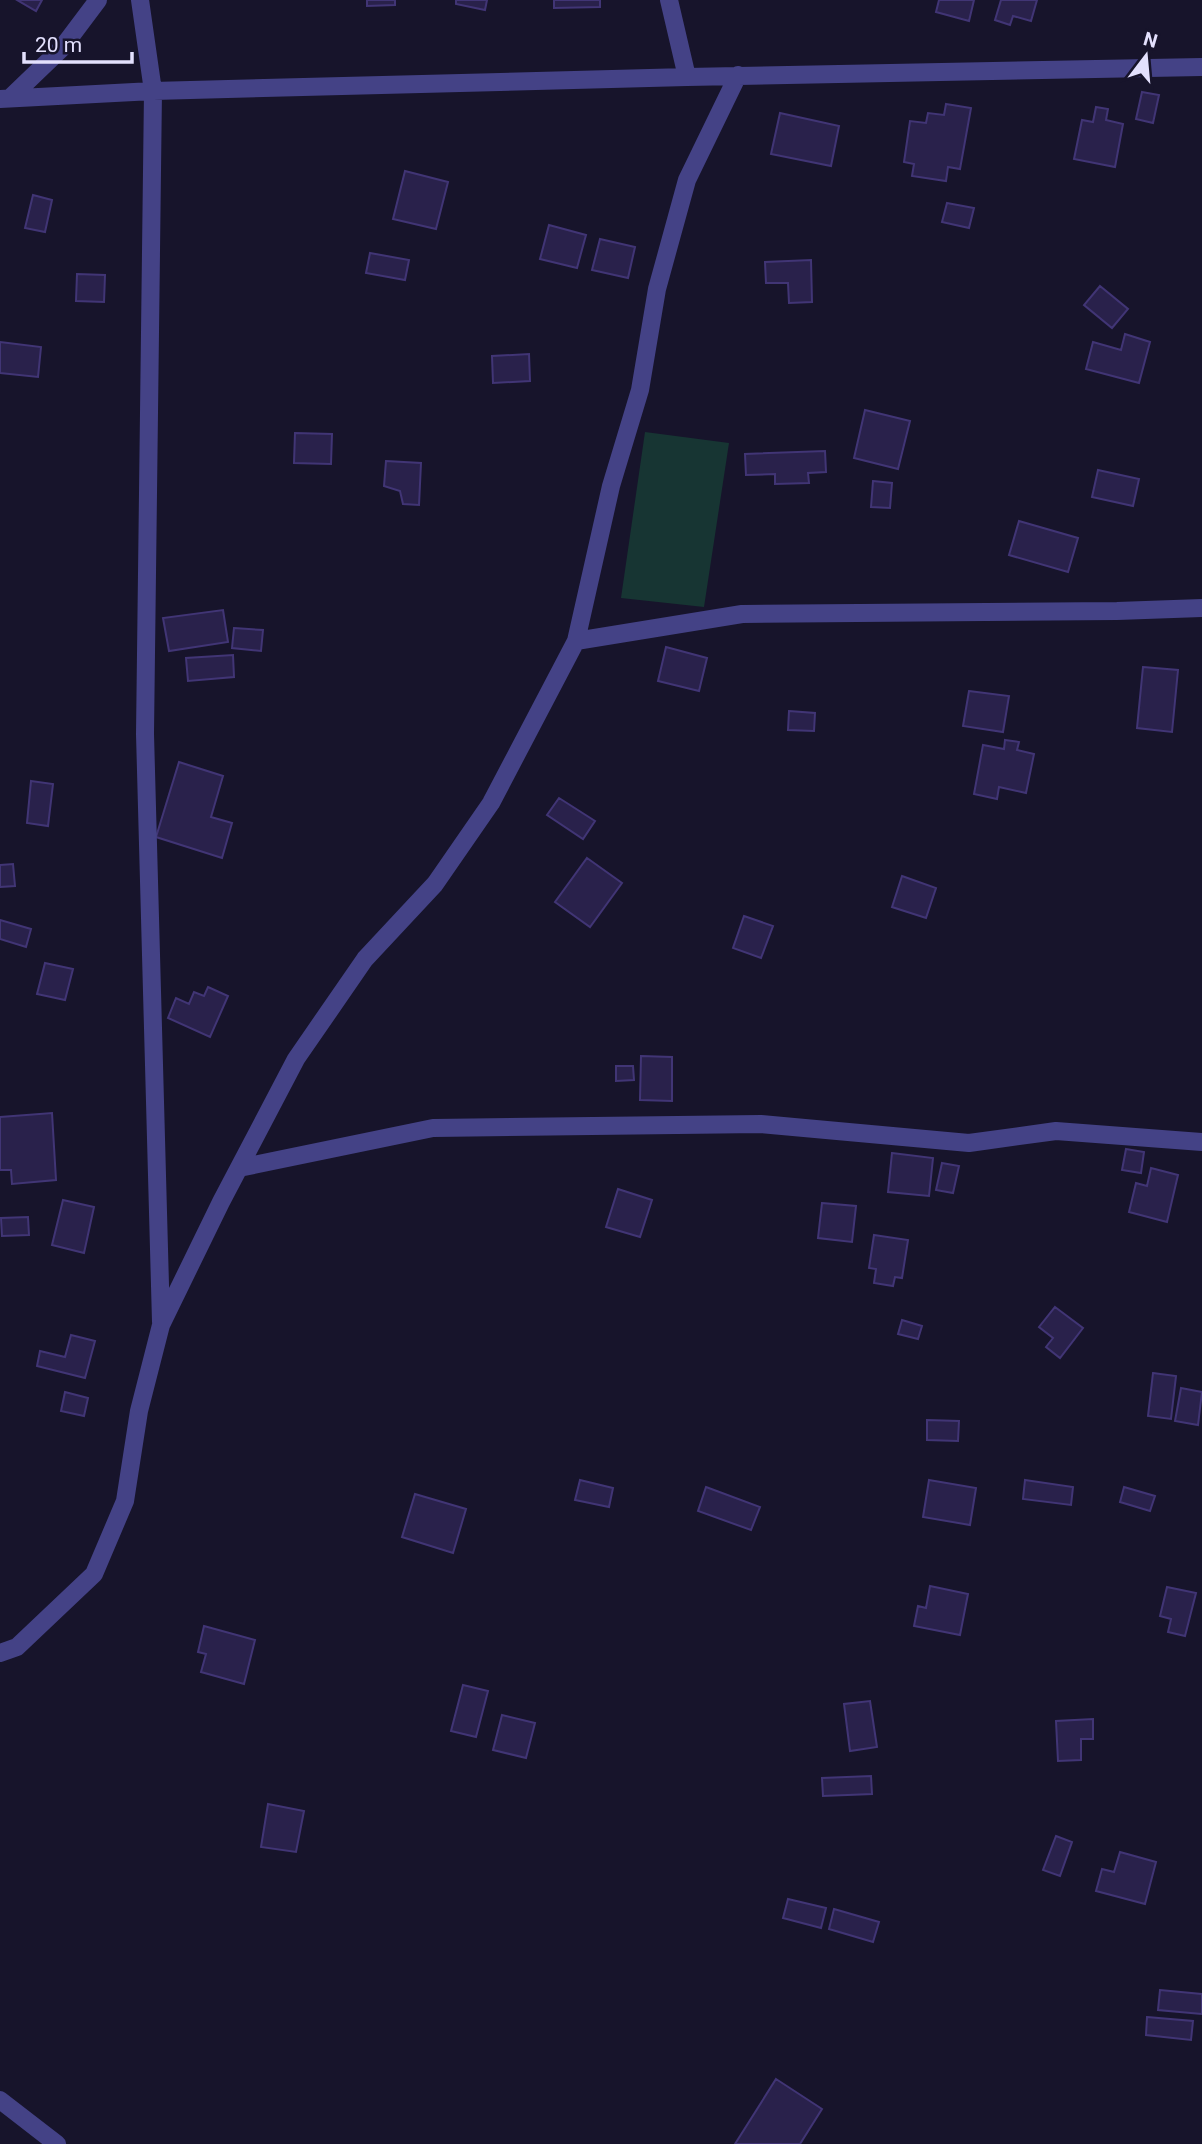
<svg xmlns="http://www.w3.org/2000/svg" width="1202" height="2144" font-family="Roboto,sans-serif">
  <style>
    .green { fill: #173533 }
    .building { fill: #29214b; stroke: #413575; stroke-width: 2 }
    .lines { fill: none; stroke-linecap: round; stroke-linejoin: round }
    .minor { stroke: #444286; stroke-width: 18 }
  </style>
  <rect width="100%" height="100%" fill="#17142b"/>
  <!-- green -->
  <path class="green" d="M 645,432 L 729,443 L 704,607 L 621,598 Z"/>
  <!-- building -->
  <path class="building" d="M 17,0 L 42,0 L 36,11 Z
    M 367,0 L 395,0 L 395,5 L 367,6 Z
    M 456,0 L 487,0 L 485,10 L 456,4 Z
    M 554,0 L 600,0 L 600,7 L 554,8 Z
    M 939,0 L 974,0 L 969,21 L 936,12 Z
    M 1001,0 L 1037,0 L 1031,21 L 1013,16 L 1010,25 L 995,20 Z
    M 1142,92 L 1159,95 L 1153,123 L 1136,119 Z
    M 946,104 L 971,108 L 960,169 L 948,167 L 946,181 L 912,176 L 914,164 L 904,162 L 910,121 L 926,123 L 928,113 L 944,115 Z
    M 1096,107 L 1108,109 L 1106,120 L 1123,124 L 1115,167 L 1074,159 L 1082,120 L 1093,122 Z
    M 780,113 L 839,126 L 831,166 L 771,154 Z
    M 405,171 L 448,182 L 436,229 L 393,219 Z
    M 33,195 L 52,200 L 45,232 L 25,228 Z
    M 947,203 L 974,208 L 969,228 L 942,222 Z
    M 549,225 L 586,235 L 577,268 L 540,259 Z
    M 600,239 L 635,247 L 628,278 L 592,270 Z
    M 370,253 L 409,260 L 405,280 L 366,273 Z
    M 811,260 L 812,302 L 789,303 L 788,283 L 766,283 L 765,262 Z
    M 77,274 L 105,275 L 104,302 L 76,301 Z
    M 1100,286 L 1128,309 L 1112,328 L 1084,305 Z
    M 1125,334 L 1150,342 L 1139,383 L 1086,369 L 1093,342 L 1121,350 Z
    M 0,342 L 41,347 L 38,377 L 0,373 Z
    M 529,354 L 530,381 L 493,383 L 492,356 Z
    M 865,410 L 910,421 L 898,469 L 854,458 Z
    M 295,433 L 332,434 L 331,464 L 294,463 Z
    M 825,451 L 826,472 L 808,473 L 809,483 L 775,484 L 775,474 L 746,475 L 745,454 Z
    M 386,461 L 421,463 L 419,505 L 403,504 L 400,491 L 384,486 Z
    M 1098,470 L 1139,479 L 1133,506 L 1092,497 Z
    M 873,481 L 892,483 L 890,508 L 871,507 Z
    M 1019,521 L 1078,538 L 1068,572 L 1009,555 Z
    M 223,610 L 228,642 L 169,651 L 163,618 Z
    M 234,628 L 263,630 L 261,651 L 232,648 Z
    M 666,647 L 707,658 L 699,691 L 658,681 Z
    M 233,655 L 234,677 L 188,681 L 186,658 Z
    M 1143,667 L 1178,670 L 1172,732 L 1137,728 Z
    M 969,691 L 1009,696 L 1003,732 L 963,726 Z
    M 789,711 L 815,713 L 814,731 L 788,730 Z
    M 1005,740 L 1019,742 L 1017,750 L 1034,754 L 1026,793 L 999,787 L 997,799 L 974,794 L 983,745 L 1004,749 Z
    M 179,762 L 223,776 L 211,817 L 232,823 L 222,858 L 156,837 Z
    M 31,781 L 53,784 L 48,826 L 27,823 Z
    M 559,798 L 595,821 L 583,839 L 547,815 Z
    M 587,858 L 622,883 L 590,927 L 555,902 Z
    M 13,864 L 15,886 L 0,887 L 0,865 Z
    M 902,876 L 936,888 L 926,918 L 892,907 Z
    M 744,916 L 773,926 L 761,958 L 733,948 Z
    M 0,920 L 31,929 L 26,947 L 0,939 Z
    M 45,963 L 73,969 L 65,1000 L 37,994 Z
    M 208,987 L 228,996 L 210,1037 L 168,1018 L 176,998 L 189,1004 L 194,992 L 204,996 Z
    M 641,1056 L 672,1057 L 672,1101 L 640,1100 Z
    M 616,1066 L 633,1066 L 634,1080 L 616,1081 Z
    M 52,1113 L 56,1180 L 12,1184 L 11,1170 L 0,1170 L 0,1117 Z
    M 1126,1149 L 1144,1152 L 1141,1173 L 1122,1170 Z
    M 892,1153 L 933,1158 L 929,1196 L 888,1192 Z
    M 942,1163 L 959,1166 L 953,1193 L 936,1190 Z
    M 1151,1168 L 1178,1175 L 1167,1222 L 1129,1212 L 1136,1183 L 1147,1186 Z
    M 618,1189 L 652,1200 L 640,1237 L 606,1227 Z
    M 63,1200 L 94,1207 L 84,1253 L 52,1245 Z
    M 822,1203 L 856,1206 L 852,1242 L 818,1238 Z
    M 28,1217 L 29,1235 L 2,1236 L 1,1218 Z
    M 874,1235 L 908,1240 L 902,1278 L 895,1277 L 893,1286 L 874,1283 L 876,1269 L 869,1268 Z
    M 1055,1307 L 1083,1328 L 1060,1358 L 1046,1347 L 1053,1338 L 1039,1327 Z
    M 902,1320 L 922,1326 L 918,1339 L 898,1334 Z
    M 71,1335 L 95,1341 L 85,1378 L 37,1366 L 40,1351 L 65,1357 Z
    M 1153,1373 L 1176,1376 L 1171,1419 L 1148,1416 Z
    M 1181,1388 L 1202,1392 L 1198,1425 L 1175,1421 Z
    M 65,1392 L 88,1398 L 84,1416 L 61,1411 Z
    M 927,1420 L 959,1421 L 958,1441 L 927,1440 Z
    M 580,1480 L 613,1488 L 609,1507 L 575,1500 Z
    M 929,1480 L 976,1488 L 970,1525 L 923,1517 Z
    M 1025,1480 L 1073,1487 L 1071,1505 L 1023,1499 Z
    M 706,1487 L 760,1507 L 751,1530 L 698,1511 Z
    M 1124,1487 L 1155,1496 L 1150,1511 L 1120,1502 Z
    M 415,1494 L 466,1509 L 453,1553 L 402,1537 Z
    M 930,1586 L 968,1594 L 960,1635 L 914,1626 L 918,1606 L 926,1608 Z
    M 1167,1587 L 1196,1593 L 1185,1636 L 1168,1632 L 1171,1619 L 1160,1616 Z
    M 204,1626 L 255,1640 L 244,1684 L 201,1672 L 206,1654 L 198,1652 Z
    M 463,1685 L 488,1691 L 476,1737 L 451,1731 Z
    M 870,1701 L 877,1747 L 850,1751 L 844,1704 Z
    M 502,1715 L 535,1723 L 526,1758 L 493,1750 Z
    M 1093,1719 L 1093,1739 L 1081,1739 L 1081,1760 L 1058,1761 L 1056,1721 Z
    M 871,1776 L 872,1794 L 823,1796 L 822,1778 Z
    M 268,1804 L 304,1811 L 296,1852 L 261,1847 Z
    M 1056,1836 L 1072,1842 L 1060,1876 L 1043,1870 Z
    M 1120,1852 L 1156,1862 L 1145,1904 L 1096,1891 L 1102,1869 L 1114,1872 Z
    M 788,1899 L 826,1908 L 821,1928 L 783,1918 Z
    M 834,1909 L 879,1922 L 873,1942 L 829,1929 Z
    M 1160,1990 L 1202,1994 L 1202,2014 L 1158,2010 Z
    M 1147,2017 L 1193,2021 L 1191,2040 L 1146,2035 Z
    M 776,2079 L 822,2109 L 800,2144 L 735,2144 Z"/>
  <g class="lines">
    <!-- minor -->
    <path class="minor" d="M 140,0 L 153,91 L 145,734 L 161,1322
      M 669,0 L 687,77
      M 10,98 L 62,48 L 98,0
      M 0,99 L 153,91 L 687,77 L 1202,67
      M 576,641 L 742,614 L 1117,611 L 1202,608
      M 239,1168 L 433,1128 L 761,1124 L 969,1143 L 1056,1131 L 1202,1142
      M 0,1653 L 17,1647 L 94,1574 L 125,1501 L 139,1411 L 161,1325 L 221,1202 L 296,1059 L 365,959 L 435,884 L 491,803 L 576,641 L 611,486 L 640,390 L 657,289 L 687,180 L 738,75
      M 0,2100 L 57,2144"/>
  </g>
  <!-- north arrow -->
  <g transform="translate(1146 56) rotate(16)" stroke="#17142b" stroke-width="5" paint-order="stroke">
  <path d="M0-5L12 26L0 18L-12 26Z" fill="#e3e0fd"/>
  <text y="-10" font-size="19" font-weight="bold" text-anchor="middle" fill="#e3e0fd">N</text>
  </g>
  <!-- scale -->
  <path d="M24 52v10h108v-10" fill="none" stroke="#e3e0fd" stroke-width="3.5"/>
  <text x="35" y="52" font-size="21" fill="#e3e0fd" stroke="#17142b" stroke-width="5" paint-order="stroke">20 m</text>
</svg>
